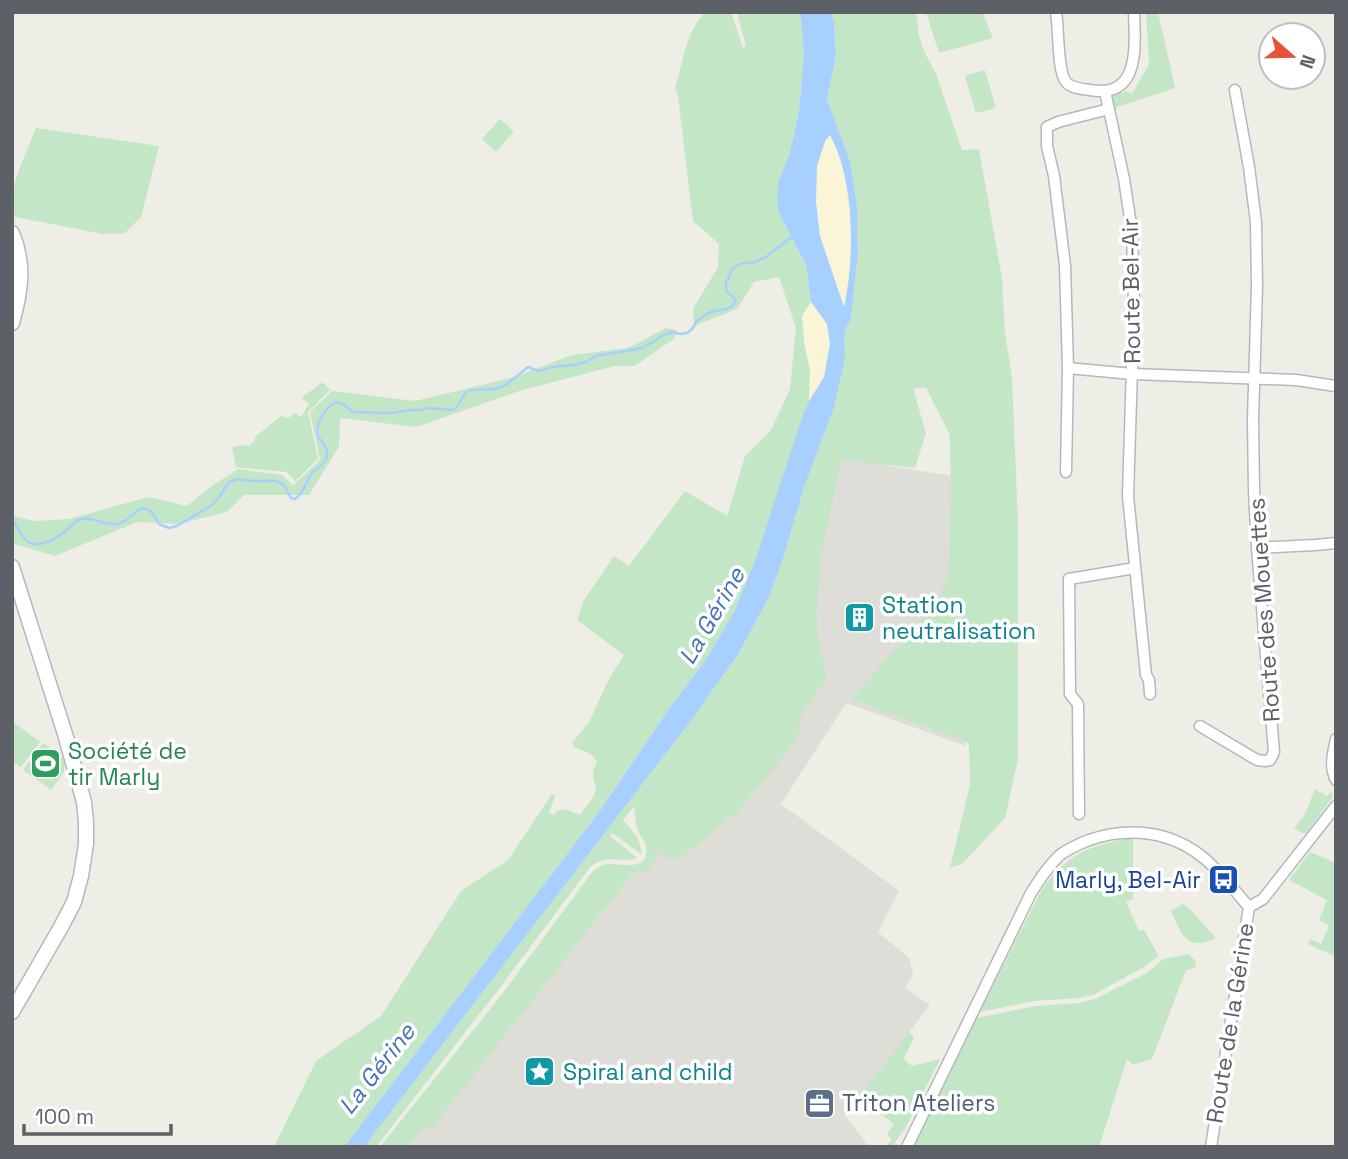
<svg xmlns="http://www.w3.org/2000/svg" width="1348" height="1159" font-family="'Space Grotesk',sans-serif">
  <style>
    .industrial { fill: #deddd8 }
    .green { fill: #c3e6c6 }
    .sand { fill: #faf5d6 }
    .water { fill: #a8d0fe; fill-rule: evenodd }
    .lines { fill: none; stroke-linecap: round; stroke-linejoin: round }
    .stream { stroke: #a8d0fe; stroke-width: 2.5 }
    .minor-casing { stroke: #b6b7bc; stroke-width: 13 }
    .tertiary-casing { stroke: #b6b7bc; stroke-width: 17 }
    .minor { stroke: #fff; stroke-width: 10 }
    .tertiary { stroke: #fff; stroke-width: 14 }
    .labels { text-anchor: middle; stroke-width: 7; stroke-linejoin: round; paint-order: stroke }
    .street-label { font-size: 23px; fill: #5d6066; stroke: #fff }
    .culture-label { font-size: 23px; fill: #0d838f; stroke: #fff; text-anchor: start }
    .leisure-label { font-size: 23px; fill: #27864d; stroke: #fff; text-anchor: start }
    .transit-label { font-size: 23px; fill: #164399; stroke: #fff; text-anchor: end }
    .service-label { font-size: 23px; fill: #4e5e75; stroke: #fff; text-anchor: start }
    .water-label { font-size: 24px; font-style: italic; fill: #4673b9; stroke: #fff }
  </style>
  <rect width="100%" height="100%" fill="#efeee6"/>
  <!-- industrial -->
  <path class="industrial" d="M840 458 953 476 963 641 966 746 846 703 781 804 899 891 878 932 909 958 913 975 905 988 930 1005 845 1115 869 1147H408L425 1125 430 1129 634 872 645 874 658 856 654 849 740 734Z"/>
  <!-- green -->
  <g class="green">
    <path d="M705 12H731L743 48 746 46 737 12H798L801 20 804 55 799 111 790 152 779 180V213L806 265 811 302 802 316 805 347 810 369 809 401 755 561 734 612 705 661 669 709 599 812 344 1147H274L316 1061 381 1016 461 891 508 860 552 794 554 795 555 797 549 813 554 815C561 805 570 811 580 815L594 796 596 786 593 778V771L597 762 591 754 574 747 572 743 589 722 609 679 624 655 577 620 584 600 614 556 629 566 685 491 727 516 745 456 771 430 790 389 796 328 779 277 754 282 737 309 694 326 693 309 718 267 719 244 693 221 678 96 675 88C684 60 684 36 705 12Z"/>
    <path d="M831 12H916L919 36 925 53 936 74 962 150 979 149 1002 278 1005 333 1012 377 1018 522V760L1005 818 962 864 950 868 970 785 969 743 851 699 935 605 949 575 951 492 950 435 926 388H913L926 433 915 468 841 460 820 562 816 627 827 679 802 711 798 739 737 812 680 858H667L655 847 654 849 659 856 645 874 634 872 431 1129 425 1126 408 1147H380L503 993 592 872C597 868 600 865 607 864 619 863 649 873 646 848 646 842 642 839 639 833 635 825 635 814 634 806L623 820C631 830 643 840 641 854L612 833 610 836 637 858C619 864 609 853 591 866L498 990 376 1147H364L693 718 739 653 769 597 784 556 804 487 845 358 844 337 845 330 851 319 858 253 857 206 850 161 827 99 836 55 834 23Z"/>
    <path d="M926 12H982L993 38 939 53Z"/>
    <path d="M1146 12H1158L1175 88 1114 108 1112 96 1115 93H1124L1125 91 1132 94 1149 64Z"/>
    <path d="M985 70 996 108 976 113 965 76Z"/>
    <path d="M500 119 514 131 496 152 482 139Z"/>
    <path d="M36 128 159 146 141 217 125 233 103 234 15 217C3 196 28 150 36 128Z"/>
    <path d="M666 328 676 330 675 338 635 366H615L522 390 416 427 340 418 339 447 309 495H244L227 512 178 524 137 522 55 556 15 544 12 539V516L35 521 69 519 148 497 187 506 213 485 238 469 282 475 293 485 320 460 310 412 332 391 415 401 511 378 572 355 628 348Z"/>
    <path d="M323 382 330 390 308 412 318 459 295 481 287 472 236 467 232 447 244 445 249 446 255 440V437L281 416 288 418 295 413 301 417 309 404 301 398Z"/>
    <path d="M12 721 40 742 21 767 12 761Z"/>
    <path d="M43 743 65 760 64 772 51 790 23 770Z"/>
    <path d="M1315 789 1327 796 1332 791V798L1306 833H1302L1294 828 1304 816Z"/>
    <path d="M1133 838V899L1126 902 1139 931 1144 930 1159 956 1142 968 1093 995 1079 998 1035 1001 980 1012 1041 891C1067 854 1089 845 1133 838Z"/>
    <path d="M1310 852 1336 863V957L1308 944 1310 939 1321 944 1329 926 1319 920 1327 900 1289 880Z"/>
    <path d="M1182 904 1187 906 1215 937V939C1185 951 1182 934 1171 911Z"/>
    <path d="M1189 954 1196 962 1195 968 1186 970 1152 1059 1133 1065 1127 1059 1099 1147H913L977 1018 1035 1006 1080 1003 1095 999 1147 973 1163 959Z"/>
    <path d="M909 1032 914 1037 904 1059 912 1066 940 1059 906 1127 892 1147H886L892 1139 887 1134 894 1124 859 1097Z"/>
  </g>
  <!-- sand -->
  <g class="sand">
    <path d="M830 134 842 163 849 208 852 254 845 309C837 286 825 259 819 236 813 206 811 159 830 134Z"/>
    <path d="M811 302 827 324 830 343 824 377 809 401 810 369 805 347 802 316Z"/>
  </g>
  <!-- water -->
  <path class="water" d="M798 12H831L834 23 836 55 827 99 850 161 857 206 858 253 851 319 845 330 844 337 845 358 834 407 804 487 784 556 769 597 739 653 693 718 364 1147H344L599 812 669 709 705 661 734 612 755 561 802 418 809 401 824 377 830 343 827 324 811 302 806 265 779 213 777 197 779 180 790 152 799 111 804 55 801 20ZM830 135C855 181 855 256 844 307L820 236 816 202 817 166 825 141Z"/>
  <g class="lines">
    <!-- stream -->
    <path class="stream" d="M12 521C20 528 22 541 33 544 43 546 56 538 63 533 68 530 71 525 75 522 90 513 102 526 117 524 136 521 141 490 159 524L169 528 177 526 212 505 220 496 228 483 237 479 255 481H276L284 485 291 498 295 499C304 493 305 484 310 476 315 467 326 466 327 455 328 446 320 442 318 435 315 422 326 408 336 402L343 404 353 412 392 413 410 410H420L428 408 452 410 457 407 465 393 470 390 495 389 506 385 528 367 539 371 552 367 574 365 586 362 596 356 643 348 665 334 672 332 680 334 687 333 692 329 697 321 710 312 727 309 733 305 736 300 726 291V283L733 268 740 264 755 262 766 257 790 238H793"/>
    <defs>
      <g id="minor">
        <path d="M1056 12C1059 28 1057 71 1066 82 1071 88 1082 89 1090 90 1141 99 1135 45 1134 12"/>
        <path d="M1105 91 1124 179 1132 231 1134 304 1128 496 1146 675 1149 680 1150 694"/>
        <path d="M1068 368 1132 374 1296 380 1336 386"/>
        <path d="M1066 472 1068 368 1065 265 1054 176 1047 146V127L1058 122 1109 109"/>
        <path d="M1257 548 1315 545 1336 543"/>
        <path d="M1200 726 1257 760 1266 761 1270 760 1274 752 1257 548 1254 491 1253 420 1257 286 1256 222 1249 167 1235 90"/>
        <path d="M1336 739C1333 753 1329 767 1336 780"/>
        <path d="M1079 814 1078 704 1070 694 1069 579 1135 568"/>
        <path d="M1249 907 1263 899 1336 806"/>
        <path d="M907 1147 1031 893C1040 879 1048 866 1060 855 1068 849 1079 844 1089 840 1129 826 1172 831 1205 859 1221 873 1235 891 1249 907"/>
        <path d="M1211 1147 1249 907"/>
      </g>
      <g id="tertiary">
        <path d="M12 233C25 264 21 291 12 323"/>
        <path d="M12 567 65 734 84 802 86 822V844L81 876 74 902 61 927 12 1012"/>
      </g>
    </defs>
    <!-- minor casing -->
    <use href="#minor" class="minor-casing"/>
    <!-- tertiary casing -->
    <use href="#tertiary" class="tertiary-casing"/>
    <!-- minor -->
    <use href="#minor" class="minor"/>
    <!-- tertiary -->
    <use href="#tertiary" class="tertiary"/>
  </g>
  <!-- icons -->
  <defs>
    <symbol id="building-square" viewBox="-11 -11 22 22"><rect x="-9" y="-9" width="18" height="18" rx="4" fill="#0f9aa8" stroke="#fff"/><path d="M-4-6H4V6H1V3H-1V6H-4ZM-2.5-4.3h1.7v1.8h-1.7ZM.8-4.3h1.7v1.8H.8ZM-2.5-1h1.7V.8h-1.7ZM.8-1h1.7V.8H.8Z" fill="#fff"/></symbol>
    <symbol id="stadium-square" viewBox="-11 -11 22 22"><rect x="-9" y="-9" width="18" height="18" rx="4" fill="#2e9e5b" stroke="#fff"/><path d="M0-5a6.5 5 0 1 0 0 10a6.5 5 0 1 0 0-10ZM-3.5-1.8h7v3.6h-7Z" fill="#fff"/></symbol>
    <symbol id="bus-square" viewBox="-11 -11 22 22"><rect x="-9" y="-9" width="18" height="18" rx="4" fill="#1a4fb4" stroke="#fff"/><path d="M-5-6H5V4H4V6H2V4H-2V6H-4V4H-5ZM-3.5-4V0h7V-4ZM-3.5 1.2v1.5H-2V1.2ZM2 1.2v1.5H3.5V1.2Z" fill="#fff"/></symbol>
    <symbol id="sight-square" viewBox="-11 -11 22 22"><rect x="-9" y="-9" width="18" height="18" rx="4" fill="#0f9aa8" stroke="#fff"/><path d="M0-6L1.8-2.2L6-1.7L2.9 1.2L3.7 5.4L0 3.3L-3.7 5.4L-2.9 1.2L-6-1.7L-1.8-2.2Z" fill="#fff"/></symbol>
    <symbol id="office-square" viewBox="-11 -11 22 22"><rect x="-9" y="-9" width="18" height="18" rx="4" fill="#5c6f8a" stroke="#fff"/><path d="M-6-3h4V-5.5h4V-3h4V5H-6ZM-1-4.5V-3h2v-1.5ZM-6 0V1H6V0Z" fill="#fff"/></symbol>
  </defs>
  <g fill-rule="evenodd">
    <use href="#building-square" x="842" y="600" width="35" height="35"/>
    <use href="#stadium-square" x="28" y="746" width="35" height="35"/>
    <use href="#bus-square" x="1206" y="862" width="35" height="35"/>
    <use href="#sight-square" x="522" y="1054" width="35" height="35"/>
    <use href="#office-square" x="802" y="1086" width="35" height="35"/>
  </g>
  <g class="labels">
    <!-- street labels -->
    <g class="street-label">
      <text transform="translate(1131 291) rotate(-91)" y="8">Route Bel-Air</text>
      <text transform="translate(1264 610) rotate(-94)" y="8">Route des Mouettes</text>
      <text transform="translate(1230 1023) rotate(-81)" y="8">Route de la Gérine</text>
    </g>
    <!-- culture labels -->
    <g class="culture-label">
      <text x="882" y="613">Station<tspan x="882" dy="26">neutralisation</tspan></text>
      <text x="563" y="1080">Spiral and child</text>
    </g>
    <!-- leisure labels -->
    <g class="leisure-label">
      <text x="68" y="759">Société de<tspan x="68" dy="26">tir Marly</tspan></text>
    </g>
    <!-- transit labels -->
    <g class="transit-label">
      <text x="1201" y="888">Marly, Bel-Air</text>
    </g>
    <!-- service labels -->
    <g class="service-label">
      <text x="842" y="1111">Triton Ateliers</text>
    </g>
    <!-- water labels -->
    <g class="water-label">
      <text transform="translate(712 616) rotate(-60)" y="8">La Gérine</text>
      <text transform="translate(377 1069) rotate(-52)" y="8">La Gérine</text>
    </g>
  </g>
  <!-- border -->
  <rect width="1348" height="1159" fill="none" stroke="#5d6066" stroke-width="28"/>
  <!-- north arrow -->
  <g transform="translate(1292 56) rotate(110)"><circle r="33" fill="#ffffff" stroke="#bebfc2" stroke-width="2"/>
  <path d="M0-5L12 26L0 18L-12 26Z" fill="#e75334"/>
  <text y="-10" font-size="19" font-weight="bold" text-anchor="middle" fill="#5d6066">N</text>
  </g>
  <!-- scale -->
  <path d="M24 1124v10h147v-10" fill="none" stroke="#5d6066" stroke-width="3.5"/>
  <text x="35" y="1124" font-size="21" fill="#5d6066" stroke="#ffffff" stroke-width="5" paint-order="stroke">100 m</text>
</svg>
